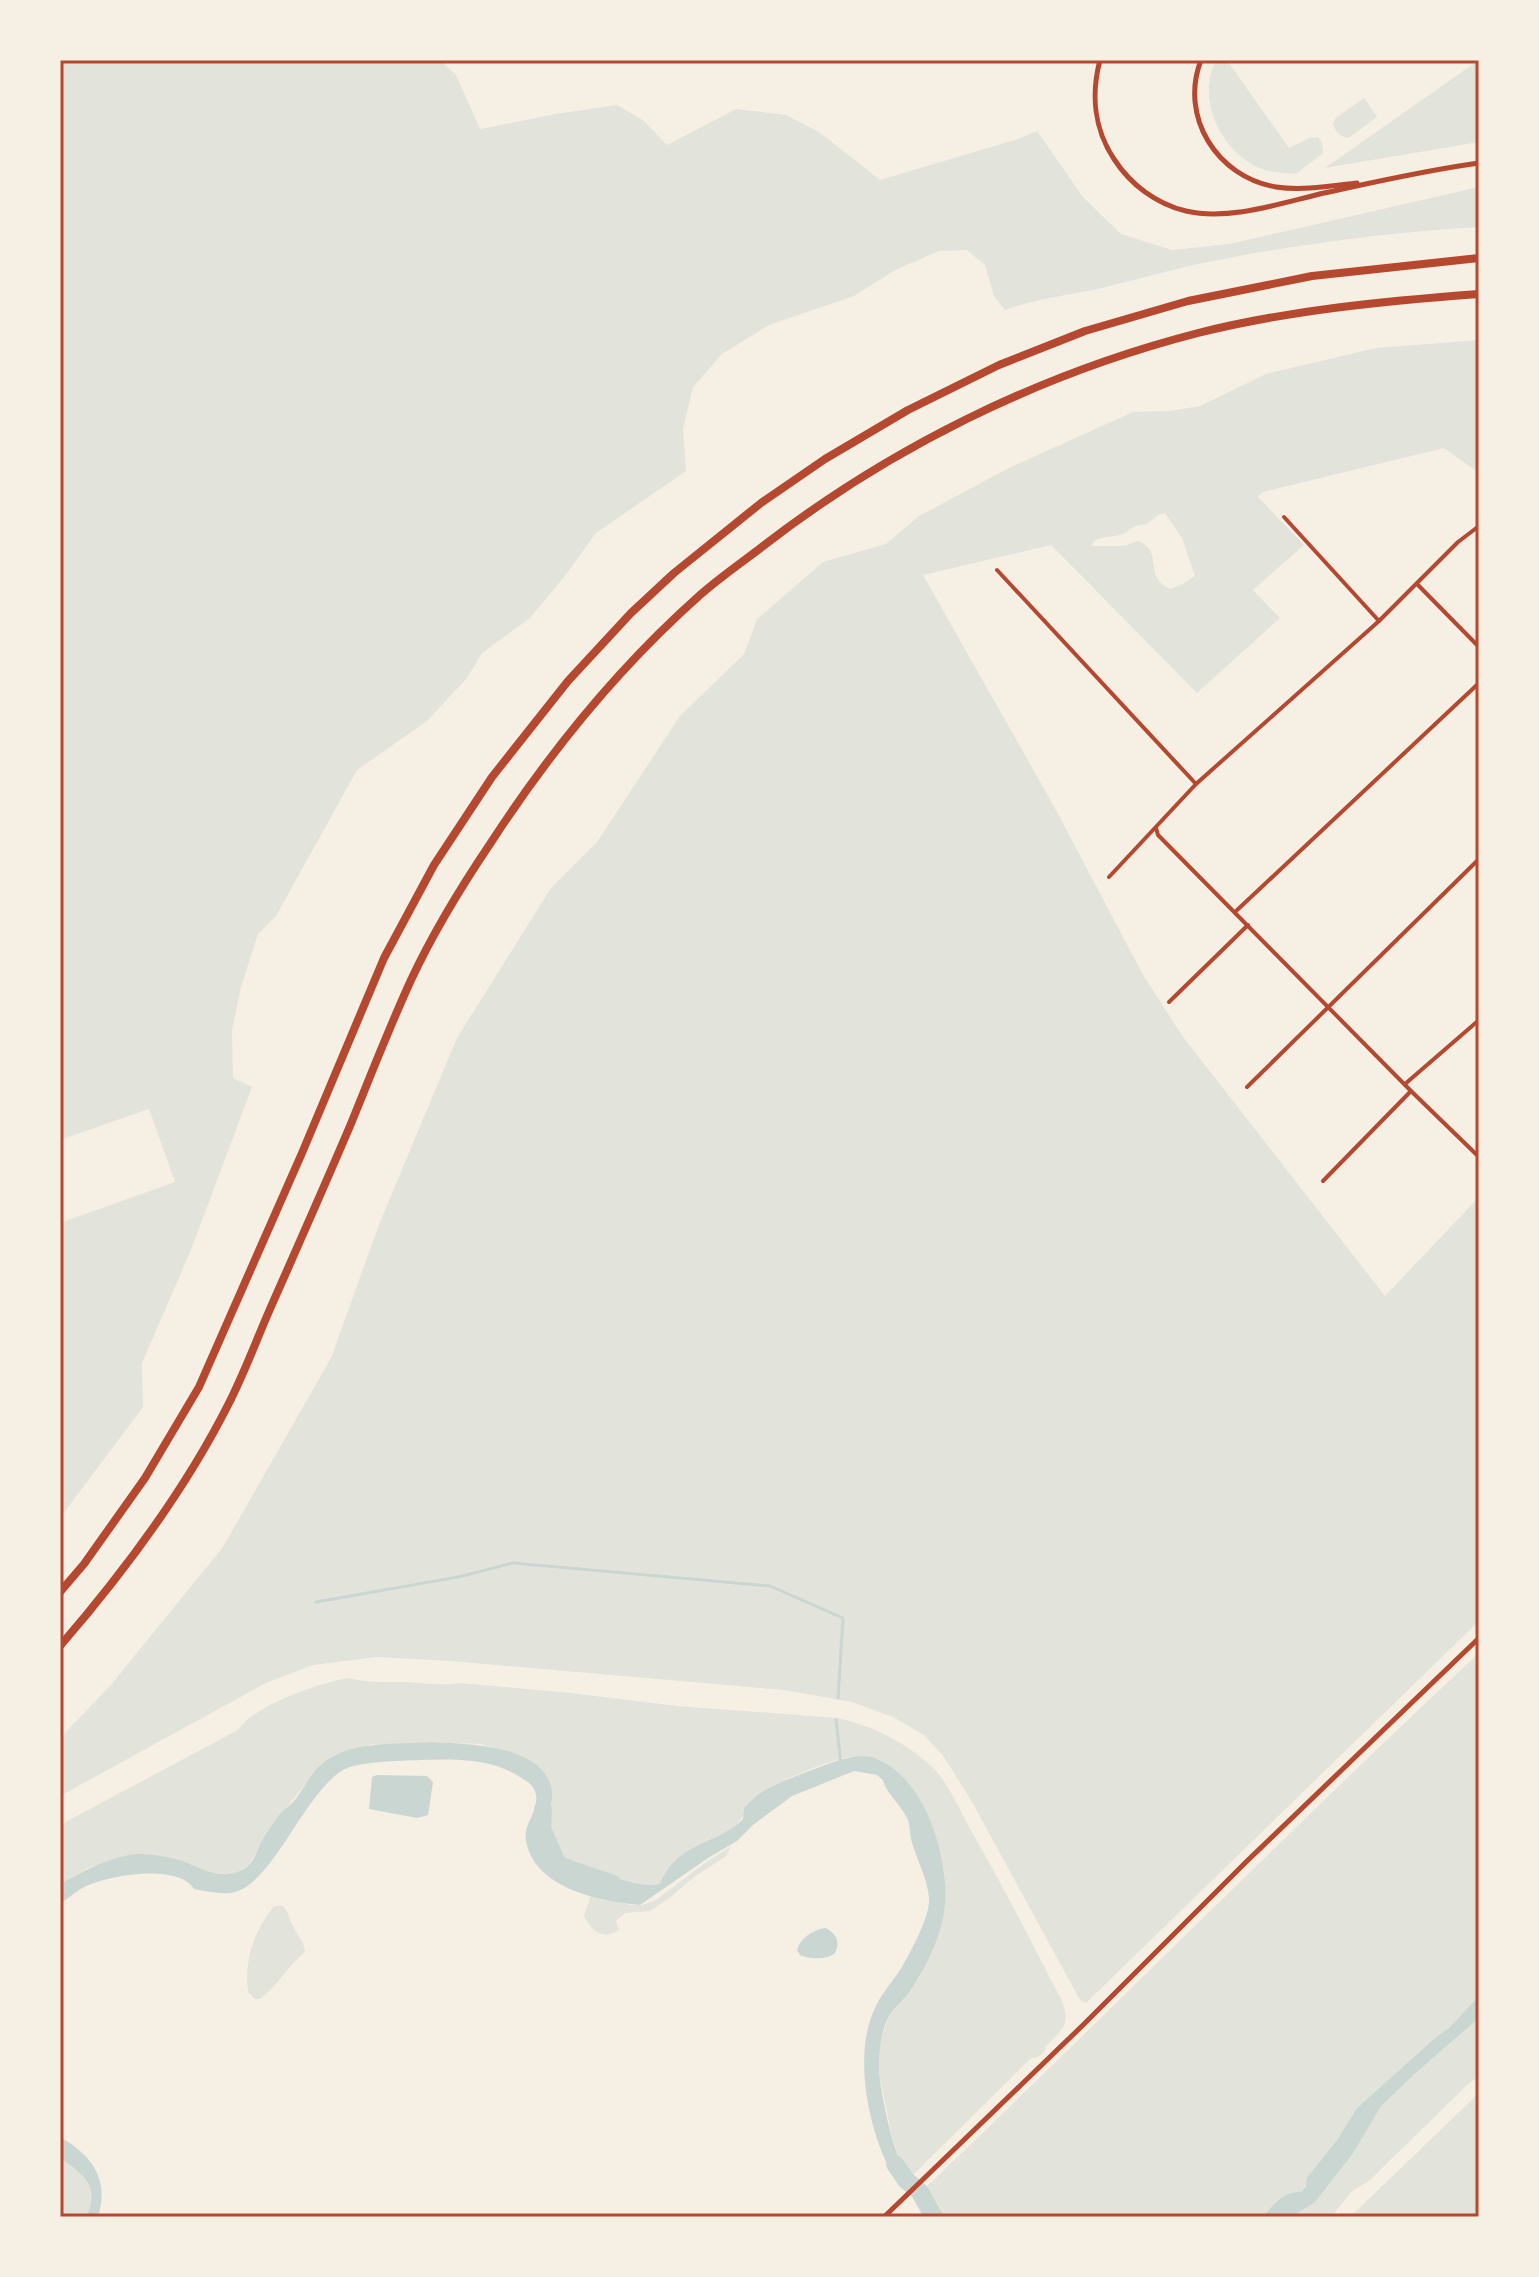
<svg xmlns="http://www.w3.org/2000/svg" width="1539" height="2277" font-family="'Roboto Condensed',sans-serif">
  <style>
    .green { fill: #e2e4dc; fill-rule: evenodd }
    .water { fill: #c9d6d2 }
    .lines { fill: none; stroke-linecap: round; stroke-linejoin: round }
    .stream { stroke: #c9d6d2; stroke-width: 3 }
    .river { stroke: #c9d6d2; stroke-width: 18 }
    .minor { stroke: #b5482f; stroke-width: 4 }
    .tertiary { stroke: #b5482f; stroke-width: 5 }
    .motorway { stroke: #b5482f; stroke-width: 8 }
    .neatline { fill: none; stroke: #b5482f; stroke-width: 3 }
  </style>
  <rect width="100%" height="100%" fill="#f6efe4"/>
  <!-- green -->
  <g class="green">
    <path d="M60 60H440L456 75 480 129 555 114 617 105 644 121 667 145 736 109 786 115 819 132 880 180 1018 139 1037 131 1083 197 1121 234 1172 250 1229 244 1479 187V227C1390 232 1300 244 1213 261 1177 268 1142 278 1106 287 1072 295 1038 298 1005 310L994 296 985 265 967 250 939 251 895 270 854 296 769 325 722 354 693 387 683 429 686 471 596 533 564 577 530 618 482 653 467 678 427 721 357 770 276 916 258 934 241 987 232 1030 233 1078 252 1087 191 1250 142 1363 143 1407 60 1518V1223L175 1182 149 1109 60 1140Z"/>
    <path d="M1216 60H1232L1229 63 1289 148 1310 138 1318 137 1322 143 1323 153 1296 174C1281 173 1265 172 1253 165 1218 145 1197 97 1216 60Z"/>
    <path d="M1479 60V142L1325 168Z"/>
    <path d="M1364 98 1377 117 1349 138C1340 137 1335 132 1333 123L1336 118Z"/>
    <path d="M1479 340V473L1444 448 1263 492 1258 497 1304 545 1253 590 1280 618 1197 693 1051 545 923 575 1056 810 1142 973 1183 1037 1385 1296 1479 1197V1621L1086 2003 1080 2000 972 1802 944 1757 924 1735 893 1717 852 1702 783 1690 451 1661 376 1657 361 1659 313 1665 266 1683 60 1796V1738L110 1686 223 1547 331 1358 380 1222 457 1038 551 888 597 842 680 716 744 654 757 619 823 562 886 544 919 516 1009 468 1133 412 1171 411 1200 406 1266 374 1376 348ZM1165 513 1182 538 1195 576 1183 584 1170 589C1142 577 1165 551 1138 541L1123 546H1091L1095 540C1104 536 1113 538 1122 534 1132 530 1134 523 1146 525L1158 515Z"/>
    <path d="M1479 1653V1996L1449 2028 1436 2037 1357 2108 1337 2140 1301 2192 1283 2197 1263 2217H943L938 2204 925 2188C1111 2011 1291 1828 1479 1653Z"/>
    <path d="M348 1678C368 1683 387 1682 407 1682 425 1683 442 1686 460 1683L571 1693 677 1706 838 1718C874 1727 902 1740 930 1765 948 1781 958 1807 969 1827 1002 1884 1032 1943 1062 2001 1071 2026 1062 2030 1045 2047L1046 2049 1040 2056 1030 2059 913 2175 900 2161 892 2137 878 2067 881 2039 888 2018 920 1976 933 1950 938 1843 926 1813 914 1791 857 1758 852 1757C829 1760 784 1779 764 1791 752 1798 744 1819 732 1829 702 1851 676 1844 660 1884 643 1889 627 1879 610 1876 602 1875 594 1878 585 1876 570 1874 548 1856 543 1841 540 1830 545 1820 550 1811L521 1756 481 1744 431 1742 385 1746 372 1744 323 1762 271 1827 249 1865 241 1871 231 1874 210 1873 179 1860 141 1854 90 1867 60 1884V1825L238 1730C254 1705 320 1683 348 1678Z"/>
    <path d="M731 1846 726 1856 694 1877 672 1896 650 1911 625 1913 616 1921 619 1930C603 1940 591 1932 584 1915L591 1896 595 1894 630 1905H642L656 1900 705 1863Z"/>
    <path d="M274 1906H283C289 1913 289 1918 293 1926 298 1938 303 1937 305 1952 288 1966 278 1985 260 1999H255L248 1992C244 1960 254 1931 274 1906Z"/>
    <path d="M1479 2018V2076L1467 2085 1370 2180 1351 2192 1331 2217H1291L1354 2152 1381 2106 1419 2070Z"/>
    <path d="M1479 2093V2217H1350Z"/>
    <path d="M60 2158C84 2175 101 2186 86 2217H60Z"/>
  </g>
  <!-- water -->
  <g class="water">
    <path d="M431 1742C466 1744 545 1744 552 1791 554 1808 539 1822 542 1839 546 1856 571 1875 587 1877 596 1878 604 1875 612 1877 627 1880 644 1888 660 1884 675 1846 704 1847 734 1827L743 1819 744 1808C750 1803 755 1796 762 1792 775 1784 798 1775 812 1770 832 1763 857 1751 877 1759 922 1779 941 1838 945 1883 949 1920 931 1961 910 1991 903 2001 892 2009 887 2020 881 2033 880 2047 879 2061 877 2079 892 2148 901 2162 904 2167 909 2171 913 2175L903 2185C898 2179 891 2173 888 2166 867 2122 853 2051 876 2006 883 1991 895 1979 903 1965 912 1949 931 1915 929 1897 927 1877 916 1858 911 1839 910 1833 910 1826 908 1820 902 1805 886 1794 883 1780L877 1775 854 1771 792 1796 753 1825 737 1841 708 1858 640 1905C600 1901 535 1889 526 1841 523 1823 539 1812 536 1795 534 1785 528 1782 520 1777 491 1758 455 1759 420 1760 400 1761 360 1761 343 1770 303 1794 270 1890 230 1893 218 1894 205 1891 194 1889 178 1863 110 1875 86 1886 77 1891 68 1898 60 1904V1884C84 1871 112 1855 140 1854 152 1854 170 1857 182 1861 201 1868 220 1880 240 1871 254 1866 257 1849 264 1837 269 1830 275 1819 281 1813 285 1808 291 1805 295 1800 304 1788 312 1771 324 1762 354 1740 396 1745 431 1742Z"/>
    <path d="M377 1775 427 1776 433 1782 428 1815 417 1818 369 1809 372 1777Z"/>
    <path d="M826 1928C837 1934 841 1944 834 1954 825 1960 809 1959 800 1955L797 1950C800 1938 814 1929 826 1928Z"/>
    <path d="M1479 1996V2018L1419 2070 1381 2106 1354 2152 1315 2202 1291 2217H1263C1273 2205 1284 2191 1301 2192L1306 2186 1307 2178 1337 2140 1357 2108 1436 2037 1449 2028Z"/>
    <path d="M60 2137C92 2155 110 2180 98 2217H86C101 2186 84 2175 60 2158Z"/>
  </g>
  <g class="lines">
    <!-- stream -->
    <g class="stream">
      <path d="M316 1602 458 1577 513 1563 770 1586 843 1618 838 1698"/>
      <path d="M836 1720 841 1764"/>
    </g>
    <!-- river -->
    <g class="river">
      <path d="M543 1809 542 1829 558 1865 613 1884"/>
      <path d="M895 2164 906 2180 920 2192 934 2217"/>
    </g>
    <!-- minor -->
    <g class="minor">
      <path d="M1284 517 1379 621"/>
      <path d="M997 570 1196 784"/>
      <path d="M1417 584 1479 647"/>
      <path d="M1156 828 1158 835 1411 1091 1479 1157"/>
      <path d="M1109 877 1196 784 1379 621 1458 542 1479 526"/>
      <path d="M1235 912 1479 683"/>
      <path d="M1169 1002 1248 925"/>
      <path d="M1405 1084 1479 1020"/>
      <path d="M1247 1087 1479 859"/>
      <path d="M1323 1181 1411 1091"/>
    </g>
    <!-- tertiary -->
    <g class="tertiary">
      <path d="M1100 60C1091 94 1094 129 1114 159 1130 184 1156 204 1186 211 1230 221 1281 203 1324 193 1375 182 1427 170 1479 163"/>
      <path d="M1201 60C1179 117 1217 177 1276 187 1303 191 1331 186 1357 183"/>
      <path d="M884 2217 1082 2026 1246 1862 1479 1638"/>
    </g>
    <!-- motorway -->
    <g class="motorway">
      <path d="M60 1592 84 1564 145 1478 199 1387 302 1153 384 958 434 865 492 777 568 681 631 613 674 573 761 503 825 459 908 410 999 365 1085 331 1188 301 1312 276 1479 258"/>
      <path d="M60 1646C124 1572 184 1492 228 1405 244 1374 256 1341 270 1309 297 1248 324 1187 350 1126 370 1077 389 1028 411 980 433 933 461 887 490 844 549 753 619 667 700 595 718 579 738 565 758 550 887 449 1039 374 1198 333 1290 310 1385 301 1479 294"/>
    </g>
  </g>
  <!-- border -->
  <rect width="1539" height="2277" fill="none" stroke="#f6efe4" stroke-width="124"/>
  <rect x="62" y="62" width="1415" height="2153" class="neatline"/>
</svg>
